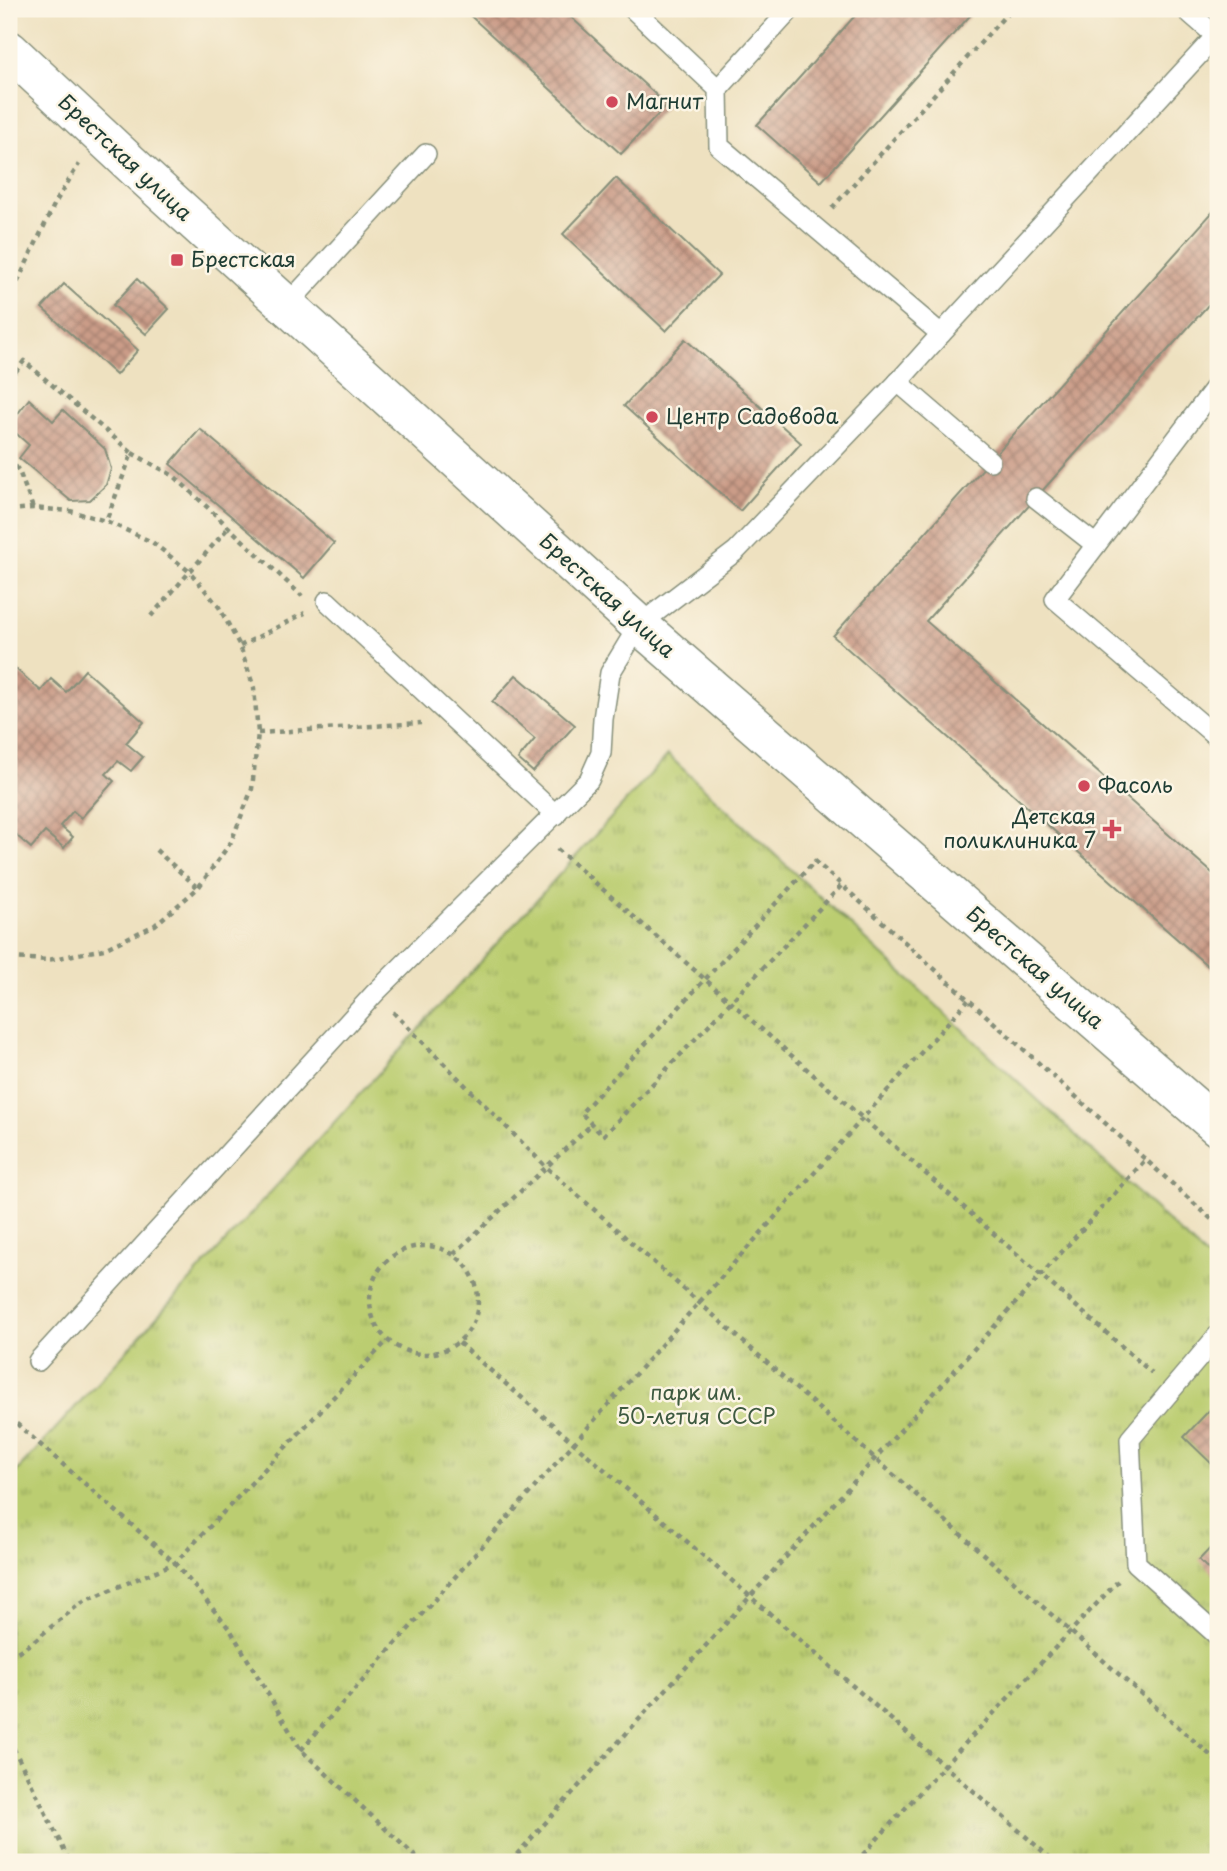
<svg xmlns="http://www.w3.org/2000/svg" width="1227" height="1871" font-family="'Playpen Sans',sans-serif">
  <style>
    .park { fill: url(#park-tufts); stroke: #6d8552; stroke-width: 2 }
    .building { fill: url(#building-cross-hatch) }
    .lines { fill: none; stroke-linecap: round; stroke-linejoin: round }
    .lane-casing { stroke: #868f7a; stroke-width: 22 }
    .secondary-casing { stroke: #868f7a; stroke-width: 41 }
    .path { stroke: #868f7a; stroke-width: 4.5; stroke-dasharray: 5 5; stroke-linecap: butt }
    .lane { stroke: #fff; stroke-width: 19 }
    .secondary { stroke: #fff; stroke-width: 38 }
    .poi-dot { fill: #d1495b; stroke: #fcf5e5; stroke-width: 2.5 }
    .labels { text-anchor: middle; stroke-width: 5; stroke-linejoin: round; paint-order: stroke }
    .poi-label { font-size: 21px; fill: #1f3d34; stroke: #fcf5e5; text-anchor: start }
    .street-label { font-size: 21px; fill: #1f3d34; stroke: #fcf5e5 }
    .park-label { font-size: 21px; fill: #3e5a40; stroke: #fcf5e5 }
  </style>
  <defs>
    <pattern id="park-tufts" width="24" height="20" patternUnits="userSpaceOnUse" patternTransform="scale(1.75)"><rect width="24" height="20" fill="#bbcd71"/><path d="M3 7l-1-3M5 7V3M7 7l1-3M15 17l-1-3M17 17v-4M19 17l1-3" fill="none" stroke="#97a85e"/></pattern>
    <pattern id="building-cross-hatch" width="8" height="8" patternUnits="userSpaceOnUse" patternTransform="scale(1.75)"><rect width="8" height="8" fill="#cb9c88"/><path d="M0 0l8 8M0 8l8-8" fill="none" stroke="#a48070"/></pattern>
  </defs>
  <rect width="100%" height="100%" fill="#fcf5e5"/>
  <filter id="ink" filterUnits="userSpaceOnUse"><feTurbulence type="fractalNoise" baseFrequency=".0143" numOctaves="2"/><feDisplacementMap in="SourceGraphic" scale="14" xChannelSelector="R" yChannelSelector="G"/><feConvolveMatrix kernelMatrix="1 2 1 2 8 2 1 2 1" color-interpolation-filters="sRGB"/></filter>
  <filter id="wash" filterUnits="userSpaceOnUse"><feTurbulence type="fractalNoise" baseFrequency=".00686" numOctaves="4" result="noise"/><feDisplacementMap in="SourceGraphic" scale="28" xChannelSelector="R" yChannelSelector="G"/><feGaussianBlur stdDeviation="1.57" result="paint"/><feColorMatrix in="noise" values="0 0 0 0 0 0 0 0 0 0 0 0 0 0 0 0 0 1.4 0 .05"/><feComposite in="paint" operator="in"/></filter>
  <g filter="url(#wash)">
    <rect width="100%" height="100%" fill="#eee1c0"/>
    <!-- park -->
    <path class="park" d="M668 755 1218 1268V1862H9V1480Z"/>
    <g id="blocks">
      <!-- building -->
      <g class="building">
        <path d="M463 9H562L667 105 621 154Z"/>
        <path d="M861 9H976L821 182 757 125Z"/>
        <path d="M616 178 719 275 666 331 563 234Z"/>
        <path d="M1218 206V294L926 621 1218 878V975L833 636Z"/>
        <path d="M137 279 169 309 146 334 113 305Z"/>
        <path d="M64 284 138 350 116 375 42 308Z"/>
        <path d="M685 339 801 443 740 511 624 406Z"/>
        <path d="M29 399 53 421 63 410 105 449 111 469 106 485 90 500 71 501 19 458 29 445 9 427V425Z"/>
        <path d="M200 429 334 543 304 578 170 464Z"/>
        <path d="M9 663 41 691 51 679 66 692 85 670 144 722 126 743 143 757 131 771 118 761 106 774 114 781 81 818 73 811 60 826 73 837 64 848 45 832 31 848 9 829Z"/>
        <path d="M516 675 575 725 533 772 518 759 535 739 492 702Z"/>
        <path d="M1218 1401V1470L1184 1437Z"/>
        <path d="M1218 1540V1579L1199 1560Z"/>
      </g>
    </g>
  </g>
  <g filter="url(#ink)">
    <use href="#blocks" fill-opacity="0" stroke="#868f7a" stroke-width="2"/>
    <g class="lines">
      <defs>
        <g id="lane">
          <path d="M1185 9 1216 36"/>
          <path d="M718 89 791 9"/>
          <path d="M286 306 426 154"/>
          <path d="M941 334 1216 36 1218 38"/>
          <path d="M898 382 990 461"/>
          <path d="M1036 498 1096 545 1055 599 1218 738"/>
          <path d="M1096 545 1218 384"/>
          <path d="M327 601 556 815"/>
          <path d="M1218 1335 1130 1439 1136 1563 1218 1636"/>
          <path d="M38 1361 375 993 589 780 601 753 603 719 610 673 639 625 736 551 898 382 941 334 719 146 718 89 633 9"/>
        </g>
        <path id="secondary" d="M9 50 145 177 639 625 1218 1127"/>
      </defs>
      <!-- lane casing -->
      <use href="#lane" class="lane-casing"/>
      <!-- secondary casing -->
      <use href="#secondary" class="secondary-casing"/>
      <!-- path -->
      <g class="path">
        <path d="M832 208 1011 9"/>
        <path d="M9 300 55 203 79 164"/>
        <path d="M9 380 24 361 132 453 106 521"/>
        <path d="M132 453 174 476 302 596"/>
        <path d="M9 458 19 471 33 508"/>
        <path d="M9 510 33 508 70 511 106 521 152 542 190 572 219 607 240 646 254 688 258 733 252 789 231 842 198 888 155 925 104 949 48 960 9 958"/>
        <path d="M151 616 228 528"/>
        <path d="M240 646 305 613"/>
        <path d="M258 733 421 723"/>
        <path d="M557 849 1152 1373"/>
        <path d="M156 850 198 888"/>
        <path d="M841 886 603 1136 581 1113 815 861 1218 1225"/>
        <path d="M393 1012 546 1167 1218 1762"/>
        <circle cx="424" cy="1300" r="54"/>
        <path d="M454 1254 592 1124"/>
        <path d="M459 1343 1055 1862"/>
        <path d="M9 1417 175 1563 231 1631 301 1750 421 1862"/>
        <path d="M9 1657 30 1644 82 1602 175 1563 387 1341"/>
        <path d="M9 1739 70 1862"/>
        <path d="M301 1750 968 1000"/>
        <path d="M510 1862 1145 1160"/>
        <path d="M856 1862 944 1766 1118 1581"/>
      </g>
      <!-- lane -->
      <use href="#lane" class="lane"/>
      <!-- secondary -->
      <use href="#secondary" class="secondary"/>
    </g>
  </g>
  <!-- markers -->
  <g class="poi-dot">
    <circle cx="612" cy="102" r="7"/>
    <rect x="170" y="253" width="14" height="14" rx="3.5"/>
    <circle cx="652" cy="417" r="7"/>
    <circle cx="1084" cy="786" r="7"/>
    <path d="M1108.5 818.5h7v7h7v7h-7v7h-7v-7h-7v-7h7z"/>
  </g>
  <g class="labels">
    <!-- poi labels -->
    <g class="poi-label">
      <text x="626" y="109">Магнит</text>
      <text x="191" y="267">Брестская</text>
      <text x="666" y="424">Центр Садовода</text>
      <text x="1098" y="793">Фасоль</text>
      <text x="1096" y="824" text-anchor="end">Детская<tspan x="1096" dy="24">поликлиника 7</tspan></text>
    </g>
    <!-- street labels -->
    <g class="street-label">
      <text transform="translate(125 158) rotate(43)" y="7">Брестская улица</text>
      <text transform="translate(607 596) rotate(42)" y="7">Брестская улица</text>
      <text transform="translate(1035 968) rotate(41)" y="7">Брестская улица</text>
    </g>
    <!-- park labels -->
    <g class="park-label">
      <text x="696" y="1400">парк им.<tspan x="696" dy="24">50-летия СССР</tspan></text>
    </g>
  </g>
  <!-- margin -->
  <rect width="1227" height="1871" fill="none" stroke="#fcf5e5" stroke-width="35"/>
</svg>
